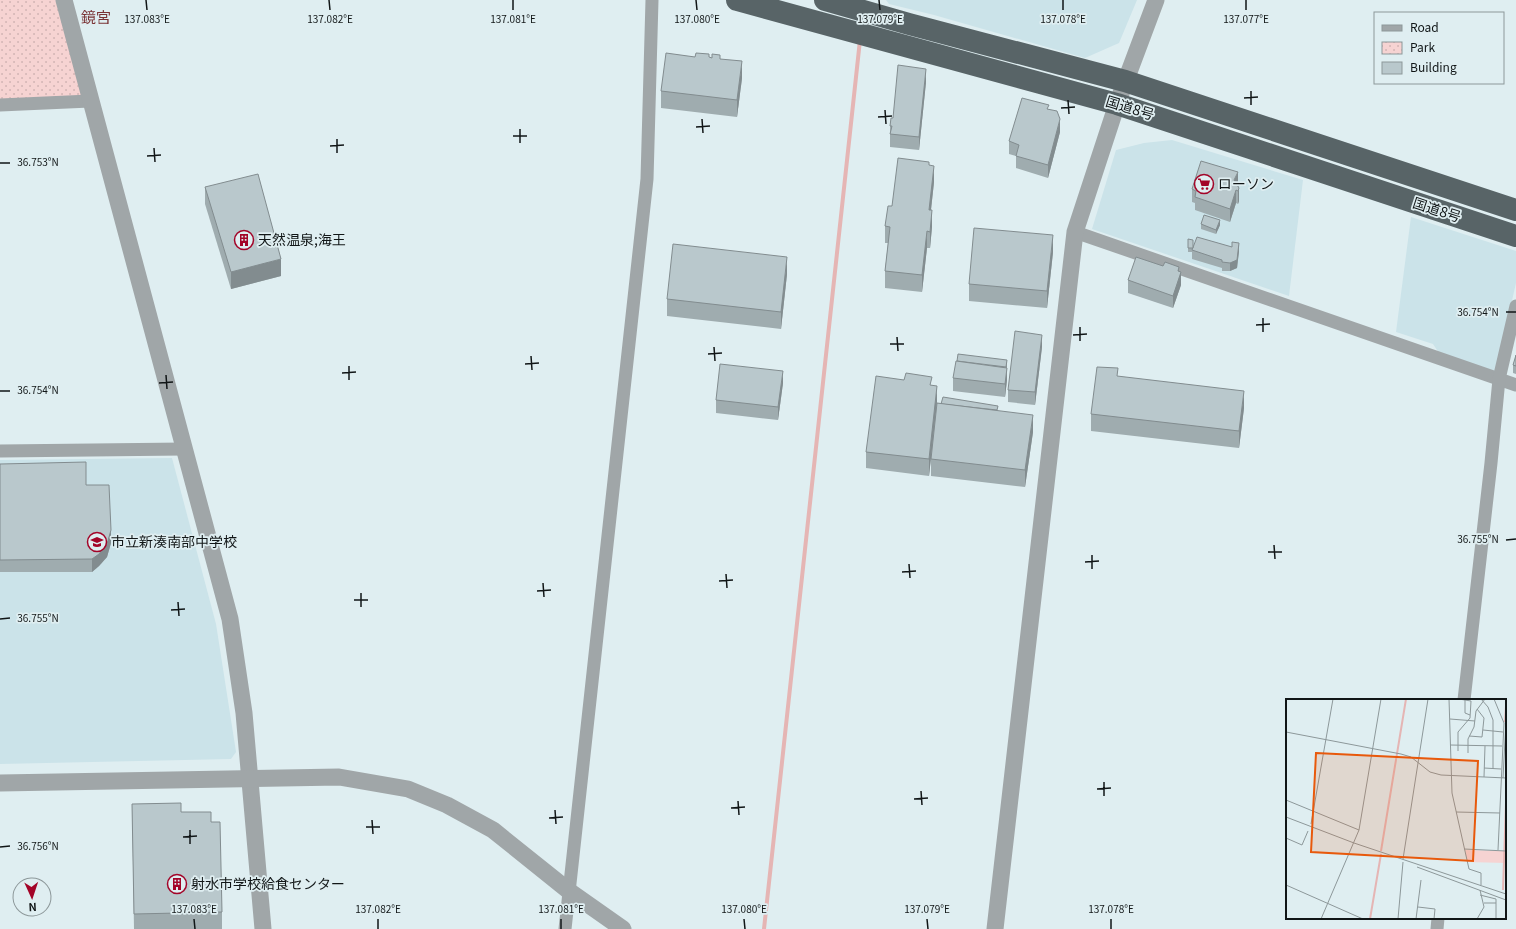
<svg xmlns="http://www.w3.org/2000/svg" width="1516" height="929" font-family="Georgia,'Noto Sans JP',serif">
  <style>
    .built { fill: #cbe3e9 }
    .park { fill: url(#park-dots) }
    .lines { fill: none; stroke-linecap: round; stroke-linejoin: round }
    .stream { stroke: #e5b5b4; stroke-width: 4 }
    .minor { stroke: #a0a6a8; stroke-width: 13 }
    .tertiary { stroke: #a0a6a8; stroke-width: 17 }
    .trunk { stroke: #586467; stroke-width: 22 }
    .wall { fill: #9facaf }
    .shaded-wall { fill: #828c8f }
    .building { fill: #b9c8cc; stroke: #828c8f }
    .ticks { fill: none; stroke: #111617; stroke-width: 1.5 }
    .labels { text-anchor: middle; stroke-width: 3.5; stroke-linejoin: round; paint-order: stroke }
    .street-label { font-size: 14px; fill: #111617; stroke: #dfeef1 }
    .poi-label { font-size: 14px; fill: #111617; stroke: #dfeef1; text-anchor: start }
    .neighbourhood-label { font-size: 15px; fill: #7a3335; stroke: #dfeef1 }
    .inset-river { fill: none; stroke: #e5b5b4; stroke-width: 2 }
    .inset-road { fill: none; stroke: #8d989a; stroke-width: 1 }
    .view { fill: #e8590c; fill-opacity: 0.15; stroke: #e8590c; stroke-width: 2 }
    .inset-edge { fill: none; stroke: #111617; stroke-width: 2 }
    .ticks-label { font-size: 10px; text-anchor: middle; fill: #111617; stroke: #dfeef1; stroke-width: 3.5; stroke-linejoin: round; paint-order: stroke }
  </style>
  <defs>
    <pattern id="park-dots" width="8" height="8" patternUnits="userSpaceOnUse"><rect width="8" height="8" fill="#f6d3d2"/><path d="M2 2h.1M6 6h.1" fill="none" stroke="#d2b4b4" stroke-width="1.8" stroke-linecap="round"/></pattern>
  </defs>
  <rect width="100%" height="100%" fill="#dfeef1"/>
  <!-- built -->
  <g class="built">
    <path d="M886 0H1137L1119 43 1085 58 934 15 889 4Z"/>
    <path d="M1172 140 1303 180 1289 296 1092 229 1116 150 1144 143Z"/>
    <path d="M1411 217 1516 251V283L1496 370 1493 373 1439 353 1433 344 1396 332Z"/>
    <path d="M172 458 216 624 236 752 231 759 0 764V460Z"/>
  </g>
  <!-- park -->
  <path class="park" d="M0 0H60L84 97 0 100Z"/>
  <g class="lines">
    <!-- stream -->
    <path class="stream" d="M764 929 860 40"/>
    <!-- minor -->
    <g class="minor">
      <path d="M0 105 90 101"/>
      <path d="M1075 232 1516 385"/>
      <path d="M0 451 184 449"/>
      <path d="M1464 700 1491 463 1499 379 1516 306"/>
      <path d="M565 929 647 179 652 0"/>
      <path d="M1437 929 1438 918"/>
    </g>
    <!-- tertiary -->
    <g class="tertiary">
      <path d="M64 0 230 619 244 713 263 929"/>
      <path d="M0 783 339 777 408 789 447 805 493 830 569 891 623 929"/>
      <path d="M995 929 1075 232 1117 104 1156 0"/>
    </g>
    <!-- trunk -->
    <g class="trunk">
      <path d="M737 0 1117 104 1516 236"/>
      <path d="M825 0 909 24 1125 81 1516 210"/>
    </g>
  </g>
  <!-- wall -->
  <g class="wall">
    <path d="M695 57 709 58 720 59 742 78 737 117 661 108V91Z"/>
    <path d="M926 82 919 150 890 147V126L893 118Z"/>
    <path d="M1049 109 1060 132 1048 178 1016 168V156L1009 154V141Z"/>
    <path d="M929 165 934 182 931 210 932 227 930 248H927L922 292 885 288V271L888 243H885V226L892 206Z"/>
    <path d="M1238 185 1239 188V201L1238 204 1236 203 1230 222 1195 210V203L1192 202V189Z"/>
    <path d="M205 187 281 276 231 289 205 204Z"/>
    <path d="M1201 224 1220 225 1216 234 1201 229Z"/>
    <path d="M1188 239 1193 248 1239 251 1237 268 1230 271H1222V268L1192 259V252H1188Z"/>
    <path d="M1053 252 1047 308 969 301V284Z"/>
    <path d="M1179 272 1181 285 1173 308 1128 293V280Z"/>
    <path d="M787 274 781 329 667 316V299Z"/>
    <path d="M1042 347 1035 405 1008 402V390Z"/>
    <path d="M1516 355V374L1513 373V365Z"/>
    <path d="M1007 360V380L1005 397 953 391V378Z"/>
    <path d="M1118 377 1244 408 1239 448 1091 431V414Z"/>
    <path d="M783 383 778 420 716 413V400Z"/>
    <path d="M932 385 937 403 998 411 1033 432 1025 487 931 476V459L935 422 929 476 866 468V452Z"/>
    <path d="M0 464 86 485 111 543 107 557 99 566 92 572H0Z"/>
    <path d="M132 804 181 812 211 822 222 912V929H134Z"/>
  </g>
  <!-- shaded-wall -->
  <g class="shaded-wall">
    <path d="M742 61V78L737 117V100Z"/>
    <path d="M926 69V82L919 150V137Z"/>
    <path d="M1060 119V132L1048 178V165Z"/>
    <path d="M934 166V182L929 227V210Z"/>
    <path d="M1238 172V185L1234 193V180Z"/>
    <path d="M1239 188V201L1238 204V191Z"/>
    <path d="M1236 190V203L1230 222V209Z"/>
    <path d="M932 210V227L930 248V232Z"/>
    <path d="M1220 220V225L1216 234V230Z"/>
    <path d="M927 231V248L922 292V275Z"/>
    <path d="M1053 235V252L1047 308V291Z"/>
    <path d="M1239 243V251L1237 268 1230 271V263Z"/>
    <path d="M787 257V274L781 329V312Z"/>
    <path d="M281 259V276L231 289V272Z"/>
    <path d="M1179 267V277L1181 272V285L1173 308V296Z"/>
    <path d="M1042 335V347L1035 405V392Z"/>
    <path d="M1007 360V380L1005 397V384Z"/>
    <path d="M783 371V383L778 420V407Z"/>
    <path d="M937 386V402L929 476V459Z"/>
    <path d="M1244 391V408L1239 448V431Z"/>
    <path d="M1033 415V432L1025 487V470Z"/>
    <path d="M111 530V543L107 557 99 566 92 572V559Z"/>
  </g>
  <!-- building -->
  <g class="building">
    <path d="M666 53 695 57 696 53 709 54V57L712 58V54L720 55V59L742 61 737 100 661 91Z"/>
    <path d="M898 65 926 69 919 137 890 134 892 126H890L891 118H893Z"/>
    <path d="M1022 98 1049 105 1047 109 1057 111 1060 119 1048 165 1016 156 1019 145 1009 141Z"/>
    <path d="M898 158 929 162V165L934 166 929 210H932L930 232 927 231 922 275 885 271 890 227 885 226 888 206H892Z"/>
    <path d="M1201 161 1238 172 1234 180 1239 188 1238 191 1236 190 1230 209 1195 197 1196 191 1192 189Z"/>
    <path d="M258 174 281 259 231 272 205 187Z"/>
    <path d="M1204 215 1220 220 1216 230 1201 224Z"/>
    <path d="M974 228 1053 235 1047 291 969 284Z"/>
    <path d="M1197 237 1232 247V242L1239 243 1237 260 1230 263 1222 262V260L1192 250Z"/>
    <path d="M1188 239 1193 240V248H1188Z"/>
    <path d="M673 244 787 257 781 312 667 299Z"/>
    <path d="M1136 257 1163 266 1165 262 1179 267 1178 271 1181 272 1173 296 1128 280Z"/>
    <path d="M1015 331 1042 335 1035 392 1008 390Z"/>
    <path d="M958 354 1007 360 1006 367 957 361Z"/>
    <path d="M1516 355V366L1513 365Z"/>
    <path d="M956 361 1007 368 1005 384 953 378Z"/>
    <path d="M720 364 783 371 778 407 716 400Z"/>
    <path d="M1097 367 1118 368 1117 376 1244 391 1239 431 1091 414Z"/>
    <path d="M906 373 932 377 930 385 937 386 929 459 866 452 876 376 904 380Z"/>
    <path d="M943 397 998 406 997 410 941 404Z"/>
    <path d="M937 403 1033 415 1025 470 931 459Z"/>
    <path d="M86 462V485H109L111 530 107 544 99 554 92 559 0 560V464Z"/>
    <path d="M181 803V812H211V822H220L222 912 134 914 132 804Z"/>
  </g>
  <!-- ticks -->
  <path class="ticks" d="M146 0 147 10M329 0 330 10M513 0V10M696 0 697 10M879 0 880 10M1063 0V10M1246 0V10M1251 91V105M1244 98 1258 97M1068 100 1069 114M1061 108 1075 107M885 110 886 124M878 117 892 116M702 119 703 133M696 127 710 126M520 129V143M513 136H527M337 139V153M330 146 344 145M154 148 155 162M147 156 161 155M0 163H10M1506 312H1516M1263 318V332M1256 325 1270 324M1080 327V341M1073 335 1087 334M897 337 898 351M890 344H904M714 347 715 361M708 354 722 353M531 356 532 370M525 364 539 363M349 366V380M342 373 356 372M166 375 167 389M159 383 173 382M0 391H10M1506 540 1516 539M1274 545 1275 559M1268 552H1282M1092 555V569M1085 562 1099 561M909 564 910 578M902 572 916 571M726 574 727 588M719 581 733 580M543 583 544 597M537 591 551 590M361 593V607M354 600H368M178 602 179 616M171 610 185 609M0 619 10 618M1104 782V796M1097 789 1111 788M921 791 922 805M914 799 928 798M738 801 739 815M731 808 745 807M555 810 556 824M549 818 563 817M372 820 373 834M366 827H380M190 830V844M183 837 197 836M0 847 10 846M194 919 195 929M378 919V929M561 919V929M744 919 745 929M927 919 928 929M1111 919V929"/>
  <!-- icons -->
  <defs>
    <symbol id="supermarket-ring" viewBox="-11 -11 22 22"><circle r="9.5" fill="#dfeef1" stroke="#a30428" stroke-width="1.5"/><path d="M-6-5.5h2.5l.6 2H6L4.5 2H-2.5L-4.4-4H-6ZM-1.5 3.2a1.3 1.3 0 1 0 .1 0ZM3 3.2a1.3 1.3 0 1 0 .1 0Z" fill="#a30428"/></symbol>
    <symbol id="building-ring" viewBox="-11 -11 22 22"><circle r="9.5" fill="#dfeef1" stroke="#a30428" stroke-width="1.5"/><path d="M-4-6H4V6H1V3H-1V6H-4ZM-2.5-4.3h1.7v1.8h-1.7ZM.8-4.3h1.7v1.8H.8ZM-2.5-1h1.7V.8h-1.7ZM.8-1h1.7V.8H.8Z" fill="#a30428"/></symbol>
    <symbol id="school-ring" viewBox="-11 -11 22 22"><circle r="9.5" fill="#dfeef1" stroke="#a30428" stroke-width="1.5"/><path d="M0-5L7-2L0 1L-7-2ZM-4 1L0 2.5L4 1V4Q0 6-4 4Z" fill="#a30428"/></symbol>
  </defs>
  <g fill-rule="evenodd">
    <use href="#supermarket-ring" x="1193" y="173" width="22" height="22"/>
    <use href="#building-ring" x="233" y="229" width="22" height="22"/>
    <use href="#school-ring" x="86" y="531" width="22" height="22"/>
    <use href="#building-ring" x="166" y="873" width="22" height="22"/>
  </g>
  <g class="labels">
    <!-- street labels -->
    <g class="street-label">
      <text transform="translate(1130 108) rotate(17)" y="5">国道8号</text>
      <text transform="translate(1437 210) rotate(18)" y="5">国道8号</text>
    </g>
    <!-- poi labels -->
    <g class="poi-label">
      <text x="1218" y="189">ローソン</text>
      <text x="258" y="245">天然温泉;海王</text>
      <text x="111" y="547">市立新湊南部中学校</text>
      <text x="191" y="889">射水市学校給食センター</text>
    </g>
    <!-- neighbourhood labels -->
    <g class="neighbourhood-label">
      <text x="96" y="23">鏡宮</text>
    </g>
  </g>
  <!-- overview -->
  <g transform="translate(1286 699)">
    <rect width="220" height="220" fill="#dfeef1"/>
    <path d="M179 151 220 152V164L181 163Z" fill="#f6d3d2"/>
    <path class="inset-river" d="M219 23 220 7M95 152 120 0M217 191 220 104M84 220 95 155"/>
    <path class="inset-road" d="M163 0 166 94 183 170 195 174V186M195 0 202 8 207 21V70M208 0 218 24 212 151M179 1V14L184 16M164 20 189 22M197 31 217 33M0 33 115 55 125 58 144 73 155 76 220 79M183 37 196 38 198 19 191 10M164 46 216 47M172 52V33L184 19 185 2 173 0M182 54V40L188 28 190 12 199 0M198 69 215 70M198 78 199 47M217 79 220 22M0 101 73 131M170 113 214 114M0 118 68 144 220 195M25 125 47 0M0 139 16 146 22 132M178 150 220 152M117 160 142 0M131 168 220 201M0 186 77 220M194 196 210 200V204M198 204H210V220M132 208 149 210 148 220M35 220 73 131 95 0M112 220 117 163M130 220 135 181M191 220 198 208 194 191"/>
    <path class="view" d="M30 54 192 62 187 162 25 153Z"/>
    <rect width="220" height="220" class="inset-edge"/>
  </g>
  <g class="ticks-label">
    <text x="147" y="23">137.083°E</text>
    <text x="330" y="23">137.082°E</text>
    <text x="513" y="23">137.081°E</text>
    <text x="697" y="23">137.080°E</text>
    <text x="880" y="23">137.079°E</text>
    <text x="1063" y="23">137.078°E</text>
    <text x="1246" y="23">137.077°E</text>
    <text x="38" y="166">36.753°N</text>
    <text x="1478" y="316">36.754°N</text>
    <text x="38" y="394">36.754°N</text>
    <text x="1478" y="543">36.755°N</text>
    <text x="38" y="622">36.755°N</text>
    <text x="38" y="850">36.756°N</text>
    <text x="194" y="913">137.083°E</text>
    <text x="378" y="913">137.082°E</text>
    <text x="561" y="913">137.081°E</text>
    <text x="744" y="913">137.080°E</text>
    <text x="927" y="913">137.079°E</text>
    <text x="1111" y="913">137.078°E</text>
  </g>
  <!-- legend -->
  <rect x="1374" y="12" width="130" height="72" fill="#dfeef1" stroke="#8d989a"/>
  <rect x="1382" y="25" width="20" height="6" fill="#a0a6a8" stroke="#8d989a"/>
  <text x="1410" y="32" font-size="12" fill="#111617">Road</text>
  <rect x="1382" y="42" width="20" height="12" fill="url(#park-dots)" stroke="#8d989a"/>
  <text x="1410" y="52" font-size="12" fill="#111617">Park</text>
  <rect x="1382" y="62" width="20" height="12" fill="#b9c8cc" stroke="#8d989a"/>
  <text x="1410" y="72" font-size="12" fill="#111617">Building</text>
  <!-- north arrow -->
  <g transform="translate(32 897) rotate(177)"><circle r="19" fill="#dfeef1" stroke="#8d989a"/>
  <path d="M0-3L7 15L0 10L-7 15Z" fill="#a30428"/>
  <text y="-6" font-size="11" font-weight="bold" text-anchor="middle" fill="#111617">N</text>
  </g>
</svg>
